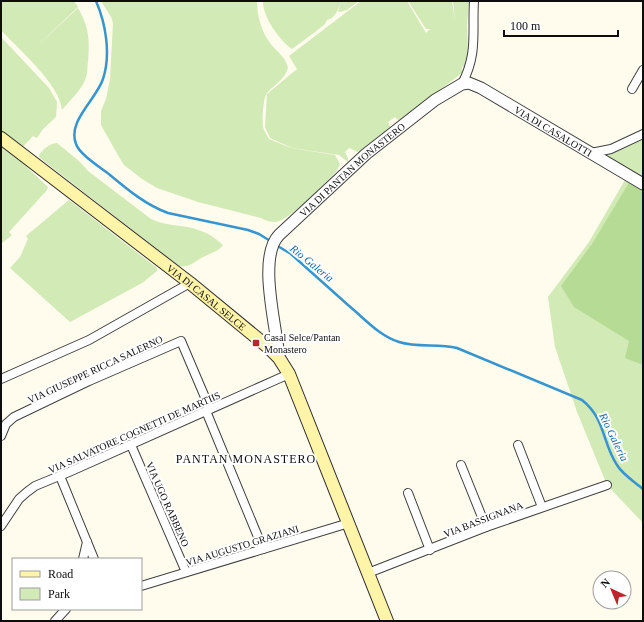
<svg xmlns="http://www.w3.org/2000/svg" width="644" height="622" font-family="Georgia,serif">
  <style>
    .green { fill: #d2eab6 }
    .forest { fill: #b6db95 }
    .lines { fill: none; stroke-linecap: round; stroke-linejoin: round }
    .stream { stroke: #3695d0; stroke-width: 2.5 }
    .minor-casing { stroke: #404040; stroke-width: 10 }
    .tertiary-casing { stroke: #404040; stroke-width: 13 }
    .secondary-casing { stroke: #2f2f2f; stroke-width: 14 }
    .minor { stroke: #fff; stroke-width: 8 }
    .tertiary { stroke: #fff; stroke-width: 11 }
    .secondary { stroke: #fff4a8; stroke-width: 12 }
    .poi-dot { fill: #c0222c; stroke: #fff; stroke-width: 1.5 }
    .labels { text-anchor: middle; stroke-width: 4; stroke-linejoin: round; paint-order: stroke }
    .street-label { font-size: 10px; fill: #0d0d0d; stroke: #fff }
    .poi-label { font-size: 10px; fill: #0d0d0d; stroke: #fff; text-anchor: start }
    .water-label { font-size: 11px; font-style: italic; fill: #1466a1; stroke: #fff }
    .quarter-label { font-size: 12px; letter-spacing: 1px; fill: #0d0d0d; stroke: #fff }
  </style>
  <rect width="100%" height="100%" fill="#fffbed"/>
  <!-- green -->
  <g class="green">
    <path d="M1 1H74L78 7 34 49 78 8C89 27 90 40 88 62 87 66 88 72 86 77 83 89 70 100 62 110 60 84 18 49 1 30Z"/>
    <path d="M101 1H257C257 15 261 31 270 43 276 51 286 57 288 68 285 79 274 85 267 93 263 98 262 120 263 127 264 131 267 135 269 139L291 148 335 155 340 164 336 172C325 183 290 220 276 222 271 222 266 221 261 218L198 202 157 188 142 179 124 165 119 157 101 125V111L106 99 110 79 113 23 111 17Z"/>
    <path d="M263 1H359L347 10 340 12 338 11 341 3 336 13 332 18 327 20 325 24 315 32 292 49C280 41 262 16 263 1Z"/>
    <path d="M361 1H407L426 33 430 29H426L408 1H452L455 21 453 1H469L467 24 468 58 464 68 462 66V73L399 121 395 117 388 122 390 127 358 152 349 148 345 152 348 158V162L339 155 292 148 270 138 265 127 267 94 297 69 289 56Z"/>
    <path d="M1 37 49 88 57 102 56 117 43 129 37 138 33 136 21 149 1 135Z"/>
    <path d="M643 138V523L607 485 577 412 555 347 548 297 589 242 629 173 606 158 608 153Z"/>
    <path d="M57 143 79 161 88 171 151 219C167 227 185 224 201 231 210 234 216 239 223 245 218 252 208 254 201 258 196 261 192 265 186 266 184 267 181 266 179 266L40 158 39 155C44 149 48 144 57 143Z"/>
    <path d="M1 146 19 160 48 187 47 190 9 232 7 230 12 235 2 243 1 242Z"/>
    <path d="M69 200 157 268V271L142 283 70 322 10 268 20 257 28 239 26 236Z"/>
  </g>
  <!-- forest -->
  <path class="forest" d="M630 181 643 188V365L625 358 629 341 574 307 561 286 592 244Z"/>
  <g class="lines">
    <!-- stream -->
    <g class="stream">
      <path d="M96 1C106 24 111 55 103 79 96 100 67 121 76 144 80 155 100 167 110 175 128 190 146 205 168 213L248 230 259 234 272 242"/>
      <path d="M276 245 291 254C310 271 329 288 348 305 364 318 379 336 399 342 418 348 438 343 457 348L582 400C606 419 602 443 617 465 623 475 635 482 643 489"/>
    </g>
    <defs>
      <g id="minor">
        <path d="M462 84C478 53 472 33 474 1"/>
        <path d="M632 89 643 70"/>
        <path d="M591 153 611 149 643 134"/>
        <path d="M1 379 89 340 190 283"/>
        <path d="M206 411 263 549"/>
        <path d="M1 436 6 424 14 417 89 381 181 341 210 409"/>
        <path d="M131 445 186 572"/>
        <path d="M518 445 542 507"/>
        <path d="M461 465 486 527"/>
        <path d="M60 476 94 559"/>
        <path d="M408 493 430 550"/>
        <path d="M1 526 19 499 27 492 35 486 69 472 289 374"/>
        <path d="M83 559 87 542"/>
        <path d="M368 573 486 527 607 485"/>
        <path d="M141 586 349 523"/>
        <path d="M55 621 66 609"/>
      </g>
      <g id="tertiary">
        <path id="s1" d="M279 358C277 328 257 258 279 235L366 154 435 100 462 84 469 83 481 88 643 184"/>
      </g>
      <g id="secondary">
        <path id="s2" d="M1 138 190 283 268 347 279 358 289 374 387 621"/>
      </g>
    </defs>
    <!-- minor casing -->
    <use href="#minor" class="minor-casing"/>
    <!-- tertiary casing -->
    <use href="#tertiary" class="tertiary-casing"/>
    <!-- secondary casing -->
    <use href="#secondary" class="secondary-casing"/>
    <!-- minor -->
    <use href="#minor" class="minor"/>
    <!-- tertiary -->
    <use href="#tertiary" class="tertiary"/>
    <!-- secondary -->
    <use href="#secondary" class="secondary"/>
  </g>
  <!-- markers -->
  <rect class="poi-dot" x="252" y="339" width="8" height="8" rx="2"/>
  <g class="labels">
    <!-- street labels -->
    <g class="street-label">
      <text dy="4" stroke="none"><textPath href="#s1" startOffset="468">VIA DI CASALOTTI</textPath></text>
      <text dy="4" stroke="none"><textPath href="#s1" startOffset="224">VIA DI PANTAN MONASTERO</textPath></text>
      <text dy="4" stroke="none"><textPath href="#s2" startOffset="260">VIA DI CASAL SELCE</textPath></text>
      <text transform="translate(95 369) rotate(-25)" y="4">VIA GIUSEPPE RICCA SALERNO</text>
      <text transform="translate(134 432) rotate(-24)" y="4">VIA SALVATORE COGNETTI DE MARTIIS</text>
      <text transform="translate(168 504) rotate(66)" y="4">VIA UGO RABBENO</text>
      <text transform="translate(483 519) rotate(-21)" y="4">VIA BASSIGNANA</text>
      <text transform="translate(242 545) rotate(-17)" y="4">VIA AUGUSTO GRAZIANI</text>
    </g>
    <!-- poi labels -->
    <g class="poi-label">
      <text x="264" y="341">Casal Selce/Pantan<tspan x="264" dy="12">Monastero</tspan></text>
    </g>
    <!-- water labels -->
    <g class="water-label">
      <text transform="translate(312 263) rotate(39)" y="4">Rio Galeria</text>
      <text transform="translate(614 437) rotate(64)" y="4">Rio Galeria</text>
    </g>
    <!-- quarter labels -->
    <g class="quarter-label">
      <text x="246" y="463">PANTAN MONASTERO</text>
    </g>
  </g>
  <!-- border -->
  <rect width="644" height="622" fill="none" stroke="#0d0d0d" stroke-width="4"/>
  <!-- legend -->
  <rect x="12" y="558" width="130" height="52" fill="#ffffff" stroke="#9e9e9e"/>
  <rect x="20" y="571" width="20" height="6" fill="#fff4a8" stroke="#9e9e9e"/>
  <text x="48" y="578" font-size="12" fill="#0d0d0d">Road</text>
  <rect x="20" y="588" width="20" height="12" fill="#d2eab6" stroke="#9e9e9e"/>
  <text x="48" y="598" font-size="12" fill="#0d0d0d">Park</text>
  <!-- north arrow -->
  <g transform="translate(612 590) rotate(316)"><circle r="19" fill="#ffffff" stroke="#9e9e9e"/>
  <path d="M0-3L7 15L0 10L-7 15Z" fill="#c0222c"/>
  <text y="-6" font-size="11" font-weight="bold" text-anchor="middle" fill="#0d0d0d">N</text>
  </g>
  <!-- scale -->
  <path d="M504 30v6h114v-6" fill="none" stroke="#0d0d0d" stroke-width="2"/>
  <text x="510" y="30" font-size="12" fill="#0d0d0d" stroke="#ffffff" stroke-width="3" paint-order="stroke">100 m</text>
</svg>
